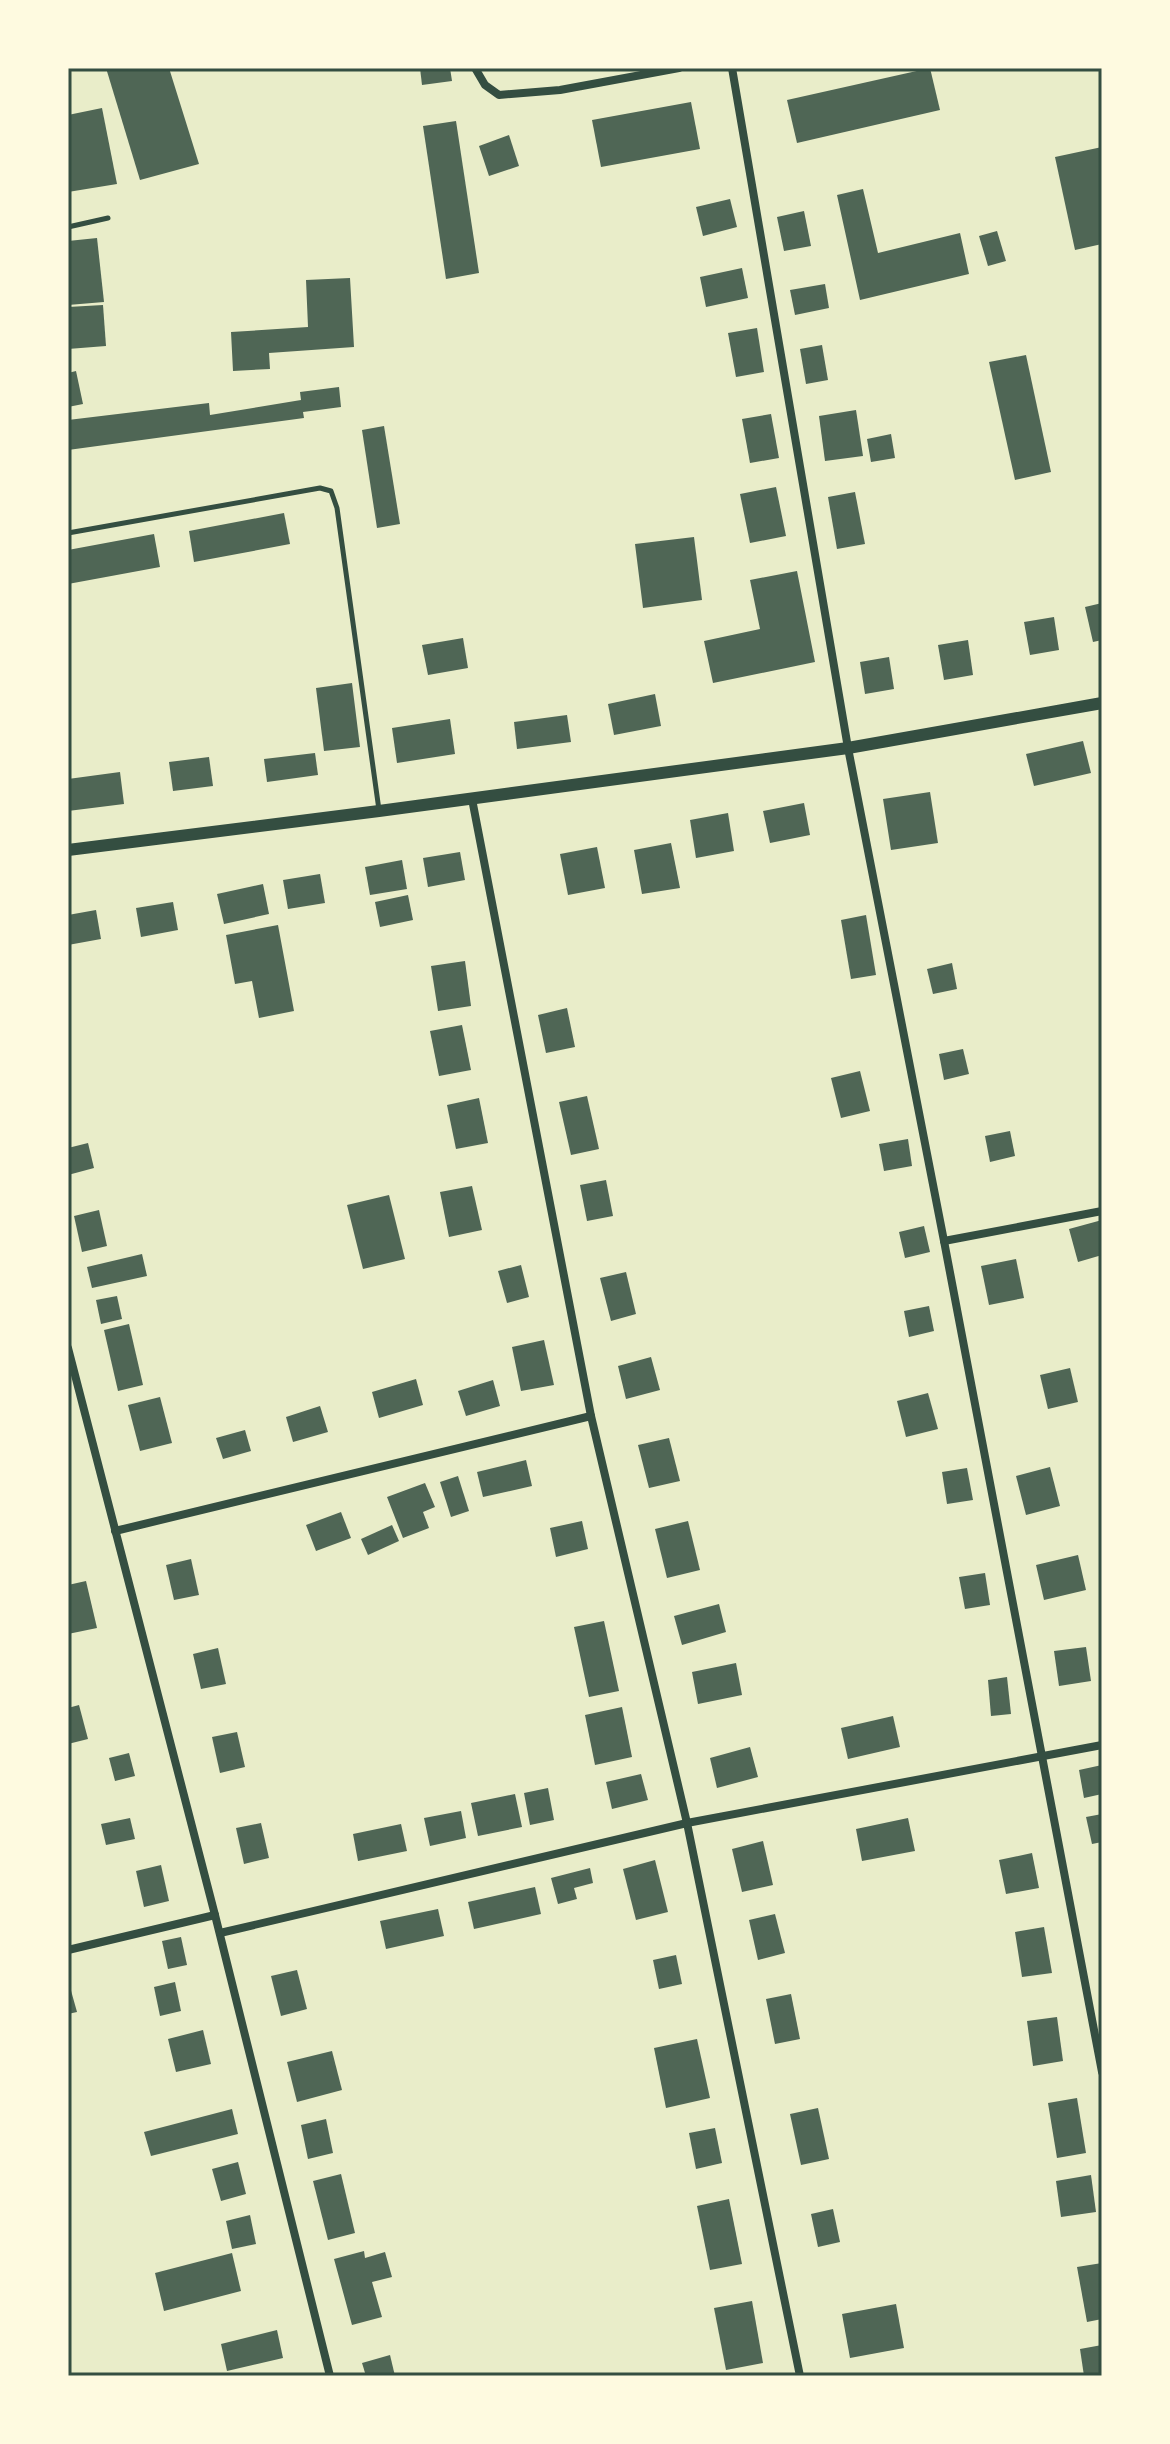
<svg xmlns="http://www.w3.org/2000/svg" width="1170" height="2444" font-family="Helvetica,sans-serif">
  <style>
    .building { fill: #4f6655 }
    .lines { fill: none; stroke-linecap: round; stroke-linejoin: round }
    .service { stroke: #344e41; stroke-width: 5 }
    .minor { stroke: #344e41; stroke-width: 8 }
    .tertiary { stroke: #344e41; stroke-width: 12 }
    .neatline { fill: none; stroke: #344e41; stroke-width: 3 }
  </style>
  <rect width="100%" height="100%" fill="#e9edc9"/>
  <!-- building -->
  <g class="building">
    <path d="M106 68H169L199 164 140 180Z"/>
    <path d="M420 68H450L452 81 422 85Z"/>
    <path d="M930 68 940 110 797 143 787 100Z"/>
    <path d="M691 102 700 149 601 167 592 120Z"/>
    <path d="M102 108 117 184 68 192V115Z"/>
    <path d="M456 121 479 273 446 279 423 126Z"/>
    <path d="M509 135 519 166 489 176 479 146Z"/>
    <path d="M1102 147V244L1075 250 1055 157Z"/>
    <path d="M863 189 878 253 960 233 969 274 860 300 837 195Z"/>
    <path d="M730 199 737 227 703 236 696 207Z"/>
    <path d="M804 211 811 246 784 251 777 217Z"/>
    <path d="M997 231 1006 261 988 266 979 236Z"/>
    <path d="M97 238 104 302 68 305V241Z"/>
    <path d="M742 268 748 298 706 307 700 277Z"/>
    <path d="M350 278 354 347 269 353 270 369 233 371 231 332 308 327 306 280Z"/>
    <path d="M825 284 829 308 795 315 790 290Z"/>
    <path d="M103 305 106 346 68 349V307Z"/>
    <path d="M757 328 764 372 736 377 728 333Z"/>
    <path d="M822 345 828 380 806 384 800 349Z"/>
    <path d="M1026 355 1051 472 1015 480 989 362Z"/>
    <path d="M76 371 83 404 68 407V373Z"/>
    <path d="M339 387 341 407 303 412 304 418 68 450V420L209 403 210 415 301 400 300 392Z"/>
    <path d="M856 410 863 456 825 461 819 416Z"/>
    <path d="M771 414 779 458 750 463 742 419Z"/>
    <path d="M384 426 400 524 377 528 362 430Z"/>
    <path d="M891 434 895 458 871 462 867 439Z"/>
    <path d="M776 487 786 536 750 543 740 494Z"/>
    <path d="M855 492 865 544 837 549 828 497Z"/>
    <path d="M284 513 290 544 194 562 189 531Z"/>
    <path d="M154 534 160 567 68 584V550Z"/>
    <path d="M694 537 702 600 643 608 635 544Z"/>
    <path d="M797 571 815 662 713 683 704 641 760 629 750 580Z"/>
    <path d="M1102 603V640L1093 642 1085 607Z"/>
    <path d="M1054 617 1059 650 1030 655 1024 622Z"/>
    <path d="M463 638 468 668 428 675 422 645Z"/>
    <path d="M968 640 973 675 944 680 938 645Z"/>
    <path d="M889 657 894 689 865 694 860 662Z"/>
    <path d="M352 683 360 747 324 751 316 688Z"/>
    <path d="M655 694 661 726 614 735 608 704Z"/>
    <path d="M567 715 571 742 517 749 514 722Z"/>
    <path d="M450 719 455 754 397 763 392 728Z"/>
    <path d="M1083 741 1091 773 1034 786 1026 754Z"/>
    <path d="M315 753 318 775 267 782 264 759Z"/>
    <path d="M209 757 213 786 173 791 169 762Z"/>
    <path d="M120 772 124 804 68 811V779Z"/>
    <path d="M930 792 938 843 891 850 883 799Z"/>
    <path d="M804 803 810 835 770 843 763 811Z"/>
    <path d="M728 813 734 851 696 858 690 820Z"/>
    <path d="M671 843 680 888 642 894 634 850Z"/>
    <path d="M597 847 605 888 568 895 560 854Z"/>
    <path d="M460 852 465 880 428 887 423 858Z"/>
    <path d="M402 860 407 889 370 895 365 867Z"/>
    <path d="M320 874 325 903 288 909 283 880Z"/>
    <path d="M263 884 269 914 224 924 217 894Z"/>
    <path d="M408 895 413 920 380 927 375 902Z"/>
    <path d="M173 902 178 930 141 937 136 908Z"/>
    <path d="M96 910 101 939 68 945V915Z"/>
    <path d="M866 915 876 975 851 979 841 920Z"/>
    <path d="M278 925 294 1011 259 1018 252 981 235 984 226 935Z"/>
    <path d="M465 961 471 1006 438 1011 431 966Z"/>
    <path d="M952 963 957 989 933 994 927 969Z"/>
    <path d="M567 1008 575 1047 546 1053 538 1015Z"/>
    <path d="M462 1025 471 1070 439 1076 430 1031Z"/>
    <path d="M963 1049 969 1074 944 1080 939 1054Z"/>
    <path d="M860 1071 870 1111 841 1118 831 1078Z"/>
    <path d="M587 1096 599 1149 571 1155 559 1102Z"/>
    <path d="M479 1098 488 1143 456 1149 447 1105Z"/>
    <path d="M1010 1131 1015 1156 990 1162 985 1136Z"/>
    <path d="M908 1139 912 1166 884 1171 879 1144Z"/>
    <path d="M88 1143 94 1168 68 1175V1148Z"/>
    <path d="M606 1180 613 1216 587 1221 580 1185Z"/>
    <path d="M472 1186 482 1230 449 1237 440 1192Z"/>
    <path d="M389 1195 405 1259 363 1269 347 1205Z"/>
    <path d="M99 1210 107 1246 82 1252 74 1216Z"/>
    <path d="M1102 1220V1255L1078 1262 1069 1229Z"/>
    <path d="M924 1226 930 1252 905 1258 899 1232Z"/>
    <path d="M142 1254 147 1276 92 1288 87 1267Z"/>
    <path d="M1016 1259 1024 1298 989 1305 981 1266Z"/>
    <path d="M521 1265 529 1297 507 1303 498 1271Z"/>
    <path d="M626 1272 636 1314 611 1321 600 1278Z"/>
    <path d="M117 1296 122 1319 101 1324 96 1300Z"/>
    <path d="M929 1306 934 1331 909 1337 904 1311Z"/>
    <path d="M129 1324 143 1385 118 1391 104 1330Z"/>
    <path d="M544 1340 554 1385 521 1391 512 1347Z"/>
    <path d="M651 1357 660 1390 626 1399 618 1366Z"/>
    <path d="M1070 1368 1078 1402 1048 1409 1040 1375Z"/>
    <path d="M416 1379 423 1405 379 1418 372 1392Z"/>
    <path d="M493 1380 500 1406 466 1416 458 1391Z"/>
    <path d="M928 1393 938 1429 906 1437 897 1401Z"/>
    <path d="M160 1397 172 1443 140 1451 128 1405Z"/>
    <path d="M320 1406 328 1432 293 1442 286 1417Z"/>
    <path d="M245 1430 251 1451 223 1459 216 1438Z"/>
    <path d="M669 1438 680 1481 649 1488 638 1445Z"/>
    <path d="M526 1460 532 1486 483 1497 477 1472Z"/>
    <path d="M1050 1467 1060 1506 1026 1515 1016 1476Z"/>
    <path d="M967 1468 973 1500 947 1504 942 1472Z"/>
    <path d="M458 1476 469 1511 451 1517 440 1482Z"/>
    <path d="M425 1483 435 1507 423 1512 429 1528 403 1538 387 1497Z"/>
    <path d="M341 1512 351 1538 316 1551 306 1525Z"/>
    <path d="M582 1521 588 1549 556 1557 550 1528Z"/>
    <path d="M688 1521 700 1570 667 1578 655 1529Z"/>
    <path d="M392 1525 399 1541 368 1555 361 1539Z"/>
    <path d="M1078 1555 1086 1590 1044 1600 1036 1565Z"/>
    <path d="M191 1559 199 1595 174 1600 166 1565Z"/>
    <path d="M985 1573 990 1605 965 1609 959 1577Z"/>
    <path d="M86 1581 97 1628 68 1634V1585Z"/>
    <path d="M719 1604 726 1632 682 1645 674 1616Z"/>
    <path d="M604 1621 619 1691 589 1697 574 1627Z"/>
    <path d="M1086 1647 1091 1681 1059 1686 1054 1651Z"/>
    <path d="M218 1648 226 1684 201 1689 193 1654Z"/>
    <path d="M736 1663 742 1695 698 1704 692 1672Z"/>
    <path d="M1007 1677 1011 1714 991 1716 988 1680Z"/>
    <path d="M79 1705 88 1739 68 1744V1708Z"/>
    <path d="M622 1707 632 1757 595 1765 585 1715Z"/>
    <path d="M893 1716 900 1747 848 1759 841 1728Z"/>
    <path d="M237 1732 245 1767 220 1773 212 1737Z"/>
    <path d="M750 1747 758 1777 717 1788 710 1758Z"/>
    <path d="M129 1753 135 1776 115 1781 109 1758Z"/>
    <path d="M1102 1765V1794L1084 1798 1079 1770Z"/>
    <path d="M641 1774 648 1800 612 1809 606 1782Z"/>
    <path d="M548 1788 554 1820 530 1825 524 1793Z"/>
    <path d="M515 1794 522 1827 478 1836 471 1803Z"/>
    <path d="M461 1811 466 1838 430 1846 424 1818Z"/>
    <path d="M1102 1814V1842L1092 1844 1086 1817Z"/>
    <path d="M130 1818 135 1839 106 1845 101 1824Z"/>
    <path d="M908 1818 915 1851 862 1861 856 1829Z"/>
    <path d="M261 1823 269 1858 244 1864 236 1828Z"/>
    <path d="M401 1824 407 1851 358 1861 353 1834Z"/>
    <path d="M763 1841 773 1885 742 1892 732 1849Z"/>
    <path d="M1032 1853 1039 1888 1006 1894 999 1860Z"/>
    <path d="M655 1860 668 1912 636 1920 623 1869Z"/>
    <path d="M161 1865 169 1901 144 1907 136 1871Z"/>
    <path d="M590 1868 593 1883 574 1888 577 1899 558 1904 551 1878Z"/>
    <path d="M535 1887 541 1914 474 1929 468 1902Z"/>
    <path d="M438 1909 444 1936 386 1949 380 1921Z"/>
    <path d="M775 1914 785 1953 758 1960 749 1920Z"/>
    <path d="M1044 1927 1052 1973 1022 1977 1015 1932Z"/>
    <path d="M181 1937 187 1965 168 1969 162 1941Z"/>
    <path d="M676 1955 682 1984 659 1989 653 1960Z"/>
    <path d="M297 1970 307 2009 281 2016 271 1976Z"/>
    <path d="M68 1980 77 2012 68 2014Z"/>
    <path d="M175 1982 181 2011 160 2016 154 1987Z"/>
    <path d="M791 1994 800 2039 775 2044 766 1999Z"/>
    <path d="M1057 2017 1063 2061 1033 2066 1027 2021Z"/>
    <path d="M203 2030 211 2064 176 2072 168 2039Z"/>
    <path d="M697 2039 710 2098 666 2108 654 2048Z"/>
    <path d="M332 2051 342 2090 297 2102 287 2062Z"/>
    <path d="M1077 2098 1086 2153 1057 2158 1048 2103Z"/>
    <path d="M818 2108 829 2159 801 2165 790 2114Z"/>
    <path d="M232 2109 238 2134 151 2156 144 2132Z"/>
    <path d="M326 2119 333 2153 308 2159 301 2125Z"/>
    <path d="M715 2128 722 2163 696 2169 689 2133Z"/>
    <path d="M238 2162 246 2194 221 2201 212 2169Z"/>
    <path d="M341 2174 355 2233 328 2240 313 2181Z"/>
    <path d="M1091 2175 1096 2212 1061 2217 1056 2181Z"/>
    <path d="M729 2199 742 2264 710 2270 697 2206Z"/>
    <path d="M833 2209 840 2242 818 2247 811 2214Z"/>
    <path d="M250 2215 256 2244 232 2249 226 2221Z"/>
    <path d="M364 2251 365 2258 385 2252 392 2277 372 2282 382 2317 352 2325 334 2259Z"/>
    <path d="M232 2253 241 2291 164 2311 155 2273Z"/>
    <path d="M1102 2263V2319L1087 2322 1077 2267Z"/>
    <path d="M752 2301 763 2363 726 2370 714 2308Z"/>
    <path d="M896 2304 904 2348 850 2358 842 2314Z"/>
    <path d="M277 2330 283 2358 227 2371 221 2344Z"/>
    <path d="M1102 2345V2376H1084L1080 2349Z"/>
    <path d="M390 2355 395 2376H366L362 2363Z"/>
  </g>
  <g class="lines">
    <!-- service -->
    <g class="service">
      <path d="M68 227 108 218"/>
      <path d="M68 533 320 488 331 491 337 508 379 810"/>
    </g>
    <!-- minor -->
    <g class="minor">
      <path d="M475 68 485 85 499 95 560 90 679 68"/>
      <path d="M732 68 848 748 944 1241 1102 2072"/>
      <path d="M472 799 591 1416 687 1823 800 2376"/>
      <path d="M944 1241 1102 1211"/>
      <path d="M68 1348 215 1915 330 2376"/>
      <path d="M115 1531 591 1416"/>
      <path d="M220 1933 687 1823 1102 1745"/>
      <path d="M68 1950 215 1915"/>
    </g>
    <!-- tertiary -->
    <path class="tertiary" d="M68 850 379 811 848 748 1102 703"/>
  </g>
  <!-- border -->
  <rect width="1170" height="2444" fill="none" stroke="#fefae0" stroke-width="140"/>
  <rect x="70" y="70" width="1030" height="2304" class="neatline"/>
</svg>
